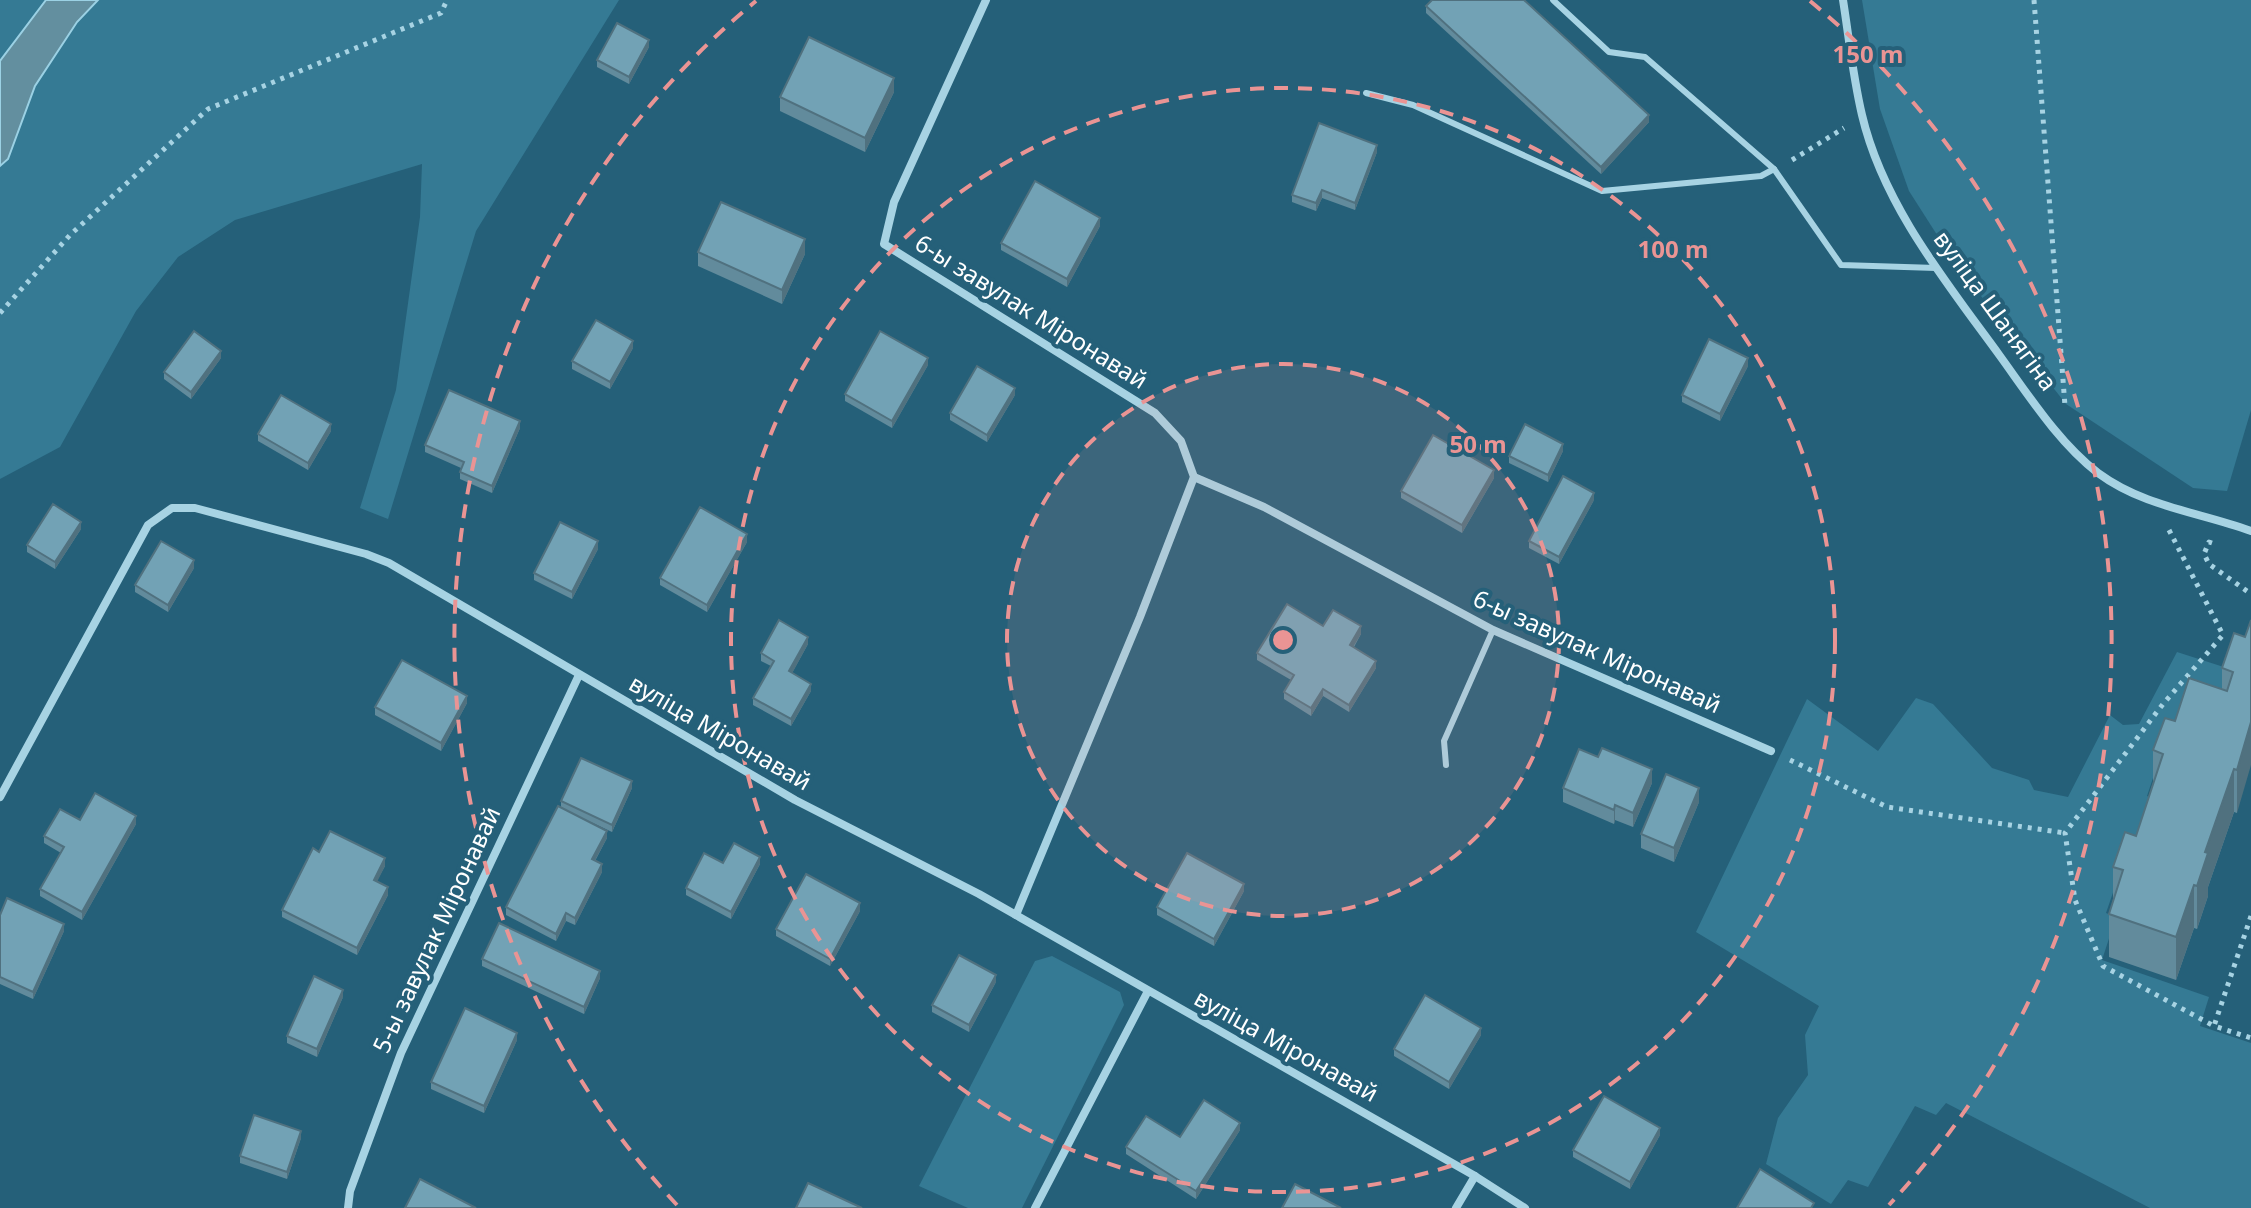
<svg xmlns="http://www.w3.org/2000/svg" width="2251" height="1208" font-family="'Noto Sans',sans-serif">
  <style>
    .green { fill: #357a94 }
    .water { fill: #638f9f; stroke: #9bd1e4; stroke-width: 2 }
    .lines { fill: none; stroke-linecap: round; stroke-linejoin: round }
    .path { stroke: #a7d3e3; stroke-width: 5; stroke-dasharray: 4 6; stroke-linecap: butt }
    .service { stroke: #a7d3e3; stroke-width: 6 }
    .minor { stroke: #a7d3e3; stroke-width: 8 }
    .wall { fill: #628b9c }
    .shaded-wall { fill: #50717f }
    .building { fill: #72a2b5; stroke: #50717f; stroke-width: 2 }
    .ring { fill: none; stroke: #ea9494; stroke-width: 4; stroke-dasharray: 14 10 }
    .labels { text-anchor: middle; stroke-width: 8; stroke-linejoin: round; paint-order: stroke }
    .street-label { font-size: 24px; fill: #fff; stroke: #256079 }
    .centre { fill: #ea9494; stroke: #256079; stroke-width: 4 }
    .ring-label { font-size: 24px; text-anchor: middle; font-weight: bold; fill: #ea9494; stroke: #256079; stroke-width: 8; stroke-linejoin: round; paint-order: stroke }
  </style>
  <rect width="100%" height="100%" fill="#256079"/>
  <!-- green -->
  <g class="green">
    <path d="M0 0H46L0 61Z"/>
    <path d="M98 0H619L476 231 388 519 360 508 396 390 420 217 422 164 235 220 178 257 136 311 60 447 0 479V166L8 159 35 86 77 22Z"/>
    <path d="M1862 0H2251V410L2227 491 2193 488 2066 404 1955 263 1909 191 1880 109Z"/>
    <path d="M2177 652 2230 669 2215 714 2161 754 2147 796 2157 800 2121 869 2106 913 2116 917 2102 960 2209 997 2200 1026 2251 1043V1208H2150L1946 1103 1936 1115 1915 1106 1868 1187 1848 1180 1831 1204 1766 1164 1778 1118 1808 1075 1805 1035 1819 1006 1696 932 1807 699 1878 751 1916 698 1933 704 1992 768 2029 780 2034 790 2068 797 2110 715 2123 725 2139 724Z"/>
    <path d="M1052 956 1120 992 1124 1005 1022 1208H968L919 1186 1035 961Z"/>
  </g>
  <!-- water -->
  <path class="water" d="M46 0H98L77 22 35 86 8 159 0 166V61Z"/>
  <g class="lines">
    <!-- path -->
    <g class="path">
      <path d="M2034 0 2065 406"/>
      <path d="M1792 160 1844 128"/>
      <path d="M0 313 70 235 208 109 441 13 447 0"/>
      <path d="M2169 530 2223 635 2163 704 2065 833 2075 900 2103 966 2214 1026"/>
      <path d="M2212 543 2209 542 2204 554 2209 564 2251 594"/>
      <path d="M1790 760 1887 807 2065 833"/>
      <path d="M2251 916 2214 1026 2251 1038"/>
    </g>
    <!-- service -->
    <g class="service">
      <path d="M1553 0 1609 52 1645 57 1774 169"/>
      <path d="M1366 93 1413 105 1602 191 1761 176 1774 169 1841 265 1936 268"/>
      <path d="M1446 765 1444 741 1493 630"/>
    </g>
    <!-- minor -->
    <g class="minor">
      <path d="M986 0 894 202 884 244 1155 413 1181 441 1194 477 1140 617 1016 915"/>
      <path d="M1843 0C1849 38 1853 77 1862 115 1883 205 1947 283 2000 356 2029 396 2059 443 2098 473 2144 507 2199 512 2251 531"/>
      <path d="M1194 477 1264 507 1493 630 1771 751"/>
      <path d="M0 797 148 525 172 508H195L366 554 389 563 795 800 979 894 1475 1176 1525 1208"/>
      <path d="M348 1208 350 1191 401 1053 579 675"/>
      <path d="M1035 1208 1148 991"/>
      <path d="M1456 1208 1475 1176"/>
    </g>
  </g>
  <!-- wall -->
  <g class="wall">
    <path d="M1426 6 1649 122 1601 174 1426 13Z"/>
    <path d="M649 47 629 84 597 67V60Z"/>
    <path d="M894 92 865 152 780 111V97Z"/>
    <path d="M1377 152 1355 210 1322 198 1316 211 1292 202V195Z"/>
    <path d="M1100 226 1067 287 1001 250V243Z"/>
    <path d="M698 252 805 254 782 304 698 266Z"/>
    <path d="M633 348 610 389 572 369V361Z"/>
    <path d="M221 358 191 399 164 379V372Z"/>
    <path d="M928 365 892 428 845 401V394Z"/>
    <path d="M1748 366 1720 421 1682 402V395Z"/>
    <path d="M1015 395 987 442 950 420V413Z"/>
    <path d="M520 428 492 493 460 479V472L461 468 425 452V445Z"/>
    <path d="M331 431 308 470 258 441V434Z"/>
    <path d="M1563 451 1548 482 1509 463V456Z"/>
    <path d="M1494 478 1462 533 1401 498V491Z"/>
    <path d="M1594 500 1559 564 1529 548V541Z"/>
    <path d="M81 529 55 569 27 552V545Z"/>
    <path d="M747 542 707 612 660 585V578Z"/>
    <path d="M598 549 572 599 534 580V573Z"/>
    <path d="M194 568 168 612 135 592V585Z"/>
    <path d="M1323 626 1361 634 1354 647 1376 668 1349 712 1323 696 1311 716 1284 699V692L1291 680 1257 660V653Z"/>
    <path d="M2245 637 2237 813 2234 812 2208 887V896L2197 929 2194 928 2176 980 2109 957V914L2113 903V867L2136 836 2153 783V750L2175 721 2222 689V668Z"/>
    <path d="M808 644 792 673 811 691 791 726 753 705V698L771 666 761 661V653Z"/>
    <path d="M467 703 441 751 375 715V707Z"/>
    <path d="M1652 783 1633 827 1615 820 1614 824 1563 802V788Z"/>
    <path d="M632 788 612 832 580 817 607 838 595 861 602 872 575 925 566 921 556 941 506 915V907L561 807V801Z"/>
    <path d="M1699 802 1674 862 1641 848V834Z"/>
    <path d="M80 820 136 824 82 920 40 896V889L61 853 44 843V836Z"/>
    <path d="M319 852 385 866 376 882 388 895 357 955 282 917V910Z"/>
    <path d="M723 863 760 864 731 919 686 895V888Z"/>
    <path d="M1244 891 1214 946 1157 915V907Z"/>
    <path d="M860 911 830 966 776 936V929Z"/>
    <path d="M0 915 64 931 33 999 0 984Z"/>
    <path d="M482 959 600 978 584 1014 482 966Z"/>
    <path d="M996 982 969 1032 932 1012V1005Z"/>
    <path d="M343 997 317 1057 287 1043V1036Z"/>
    <path d="M1481 1035 1449 1089 1394 1056V1049Z"/>
    <path d="M517 1040 484 1113 431 1089V1082Z"/>
    <path d="M1240 1130 1196 1199 1126 1154V1147L1180 1137Z"/>
    <path d="M1660 1135 1630 1189 1573 1157V1150Z"/>
    <path d="M301 1138 287 1179 240 1163V1156Z"/>
  </g>
  <!-- shaded-wall -->
  <g class="shaded-wall">
    <path d="M649 40V47L629 84V77Z"/>
    <path d="M894 78V92L865 152V138Z"/>
    <path d="M1649 115V122L1601 174V167Z"/>
    <path d="M1377 145V152L1355 210V203Z"/>
    <path d="M1322 190V198L1316 211V203Z"/>
    <path d="M1100 218V226L1067 287V279Z"/>
    <path d="M805 239V254L782 304V290Z"/>
    <path d="M633 341V348L610 389V382Z"/>
    <path d="M221 351V358L191 399V392Z"/>
    <path d="M928 358V365L892 428V421Z"/>
    <path d="M1748 358V366L1720 421V414Z"/>
    <path d="M1015 388V395L987 442V435Z"/>
    <path d="M520 421V428L492 493V486Z"/>
    <path d="M331 424V431L308 470V463Z"/>
    <path d="M1563 444V451L1548 482V475Z"/>
    <path d="M1494 470V478L1462 533V525Z"/>
    <path d="M1594 493V500L1559 564V557Z"/>
    <path d="M81 522V529L55 569V562Z"/>
    <path d="M747 534V542L707 612V605Z"/>
    <path d="M598 541V549L572 599V592Z"/>
    <path d="M194 560V568L168 612V605Z"/>
    <path d="M1361 626V634L1350 652V645Z"/>
    <path d="M808 637V644L789 679V671Z"/>
    <path d="M1376 661V668L1349 712V705Z"/>
    <path d="M811 684V691L791 726V719Z"/>
    <path d="M1323 689V696L1311 716V708Z"/>
    <path d="M467 696V703L441 751V743Z"/>
    <path d="M2251 722V765L2237 813V770Z"/>
    <path d="M1652 769V783L1633 827V813Z"/>
    <path d="M2234 769V812L2208 887V896L2197 929V886L2205 852Z"/>
    <path d="M632 781V788L612 832V825Z"/>
    <path d="M1699 788V802L1674 862V848Z"/>
    <path d="M1615 805V820L1614 824V810Z"/>
    <path d="M136 816V824L82 920V912Z"/>
    <path d="M607 831V838L592 866V859Z"/>
    <path d="M760 857V864L731 919V912Z"/>
    <path d="M385 858V866L374 888V880Z"/>
    <path d="M602 864V872L575 925V918Z"/>
    <path d="M1244 884V891L1214 946V939Z"/>
    <path d="M2194 885V928L2176 980V937Z"/>
    <path d="M388 887V895L357 955V948Z"/>
    <path d="M860 903V911L830 966V959Z"/>
    <path d="M566 913V921L556 941V934Z"/>
    <path d="M64 924V931L33 999V992Z"/>
    <path d="M600 971V978L584 1014V1007Z"/>
    <path d="M996 975V982L969 1032V1025Z"/>
    <path d="M343 990V997L317 1057V1049Z"/>
    <path d="M1481 1028V1035L1449 1089V1082Z"/>
    <path d="M517 1033V1040L484 1113V1106Z"/>
    <path d="M1240 1123V1130L1196 1199V1191Z"/>
    <path d="M1660 1128V1135L1630 1189V1182Z"/>
    <path d="M301 1131V1138L287 1179V1172Z"/>
  </g>
  <!-- building -->
  <g class="building">
    <path d="M1432 0H1524L1649 115 1601 167 1426 6Z"/>
    <path d="M617 23 649 40 629 77 597 60Z"/>
    <path d="M809 37 894 78 865 138 780 97Z"/>
    <path d="M1319 123 1377 145 1355 203 1322 190 1316 203 1292 195Z"/>
    <path d="M1035 181 1100 218 1067 279 1001 243Z"/>
    <path d="M721 202 805 239 782 290 698 252Z"/>
    <path d="M596 320 633 341 610 382 572 361Z"/>
    <path d="M194 331 221 351 191 392 164 372Z"/>
    <path d="M880 331 928 358 892 421 845 394Z"/>
    <path d="M1709 339 1748 358 1720 414 1682 395Z"/>
    <path d="M977 366 1015 388 987 435 950 413Z"/>
    <path d="M449 390 520 421 492 486 460 472 464 462 425 445Z"/>
    <path d="M281 395 331 424 308 463 258 434Z"/>
    <path d="M1525 424 1563 444 1548 475 1509 456Z"/>
    <path d="M1433 435 1494 470 1462 525 1401 491Z"/>
    <path d="M1563 476 1594 493 1559 557 1529 541Z"/>
    <path d="M53 504 81 522 55 562 27 545Z"/>
    <path d="M700 507 747 534 707 605 660 578Z"/>
    <path d="M560 522 598 541 572 592 534 573Z"/>
    <path d="M161 541 194 560 168 605 135 585Z"/>
    <path d="M1287 604 1323 626 1333 610 1361 626 1350 645 1376 661 1349 705 1323 689 1311 708 1284 692 1294 675 1257 653Z"/>
    <path d="M779 620 808 637 789 671 811 684 791 719 753 698 774 661 761 653Z"/>
    <path d="M2251 620V722L2237 770 2234 769 2205 852 2208 853 2197 886 2194 885 2176 937 2109 914 2123 870 2113 867 2125 832 2136 836 2163 754 2153 750 2165 718 2175 721 2189 678 2227 691 2233 672 2222 668 2234 633 2245 637Z"/>
    <path d="M402 660 467 696 441 743 375 707Z"/>
    <path d="M1602 748 1652 769 1633 813 1615 805 1614 810 1563 788 1579 749 1598 757Z"/>
    <path d="M581 758 632 781 612 825 561 801Z"/>
    <path d="M1666 774 1699 788 1674 848 1641 834Z"/>
    <path d="M95 793 136 816 82 912 40 889 64 847 44 836 60 809 80 820Z"/>
    <path d="M558 806 607 831 592 859 602 864 575 918 566 913 556 934 506 907Z"/>
    <path d="M330 831 385 858 374 880 388 887 357 948 282 910 313 848 319 852Z"/>
    <path d="M734 843 760 857 731 912 686 888 704 853 723 863Z"/>
    <path d="M1187 853 1244 884 1214 939 1157 907Z"/>
    <path d="M806 874 860 903 830 959 776 929Z"/>
    <path d="M7 898 64 924 33 992 0 977V915Z"/>
    <path d="M499 923 600 971 584 1007 482 959Z"/>
    <path d="M959 955 996 975 969 1025 932 1005Z"/>
    <path d="M314 976 343 990 317 1049 287 1036Z"/>
    <path d="M1425 995 1481 1028 1449 1082 1394 1049Z"/>
    <path d="M465 1008 517 1033 484 1106 431 1082Z"/>
    <path d="M1604 1096 1660 1128 1630 1182 1573 1150Z"/>
    <path d="M1204 1100 1240 1123 1196 1191 1126 1147 1146 1116 1180 1137Z"/>
    <path d="M254 1115 301 1131 287 1172 240 1156Z"/>
    <path d="M1760 1169 1814 1203 1811 1208H1737Z"/>
    <path d="M420 1179 476 1208H405Z"/>
    <path d="M808 1183 862 1208H796Z"/>
    <path d="M1295 1184 1341 1208H1282Z"/>
  </g>
  <!-- distance rings -->
  <circle cx="1283" cy="640" r="276" fill="#ea9494" fill-opacity=".12"/>
  <g class="ring">
    <circle cx="1283" cy="640" r="276"/>
    <circle cx="1283" cy="640" r="552"/>
    <path d="M677 1205A828 828 0 0 1 756 1M1810 1A828 828 0 0 1 1889 1205"/>
  </g>
  <g class="labels">
    <!-- street labels -->
    <g class="street-label">
      <text transform="translate(1995 311) rotate(54)" y="8">вуліца Шанягіна</text>
      <text transform="translate(1031 312) rotate(32)" y="8">6-ы завулак Міронавай</text>
      <text transform="translate(1597 652) rotate(24)" y="8">6-ы завулак Міронавай</text>
      <text transform="translate(720 733) rotate(30)" y="8">вуліца Міронавай</text>
      <text transform="translate(437 930) rotate(-65)" y="8">5-ы завулак Міронавай</text>
      <text transform="translate(1286 1046) rotate(29)" y="8">вуліца Міронавай</text>
    </g>
  </g>
  <circle cx="1283" cy="640" r="12" class="centre"/>
  <g class="ring-label">
    <text x="1868" y="63">150 m</text>
    <text x="1673" y="258">100 m</text>
    <text x="1478" y="453">50 m</text>
  </g>
</svg>
